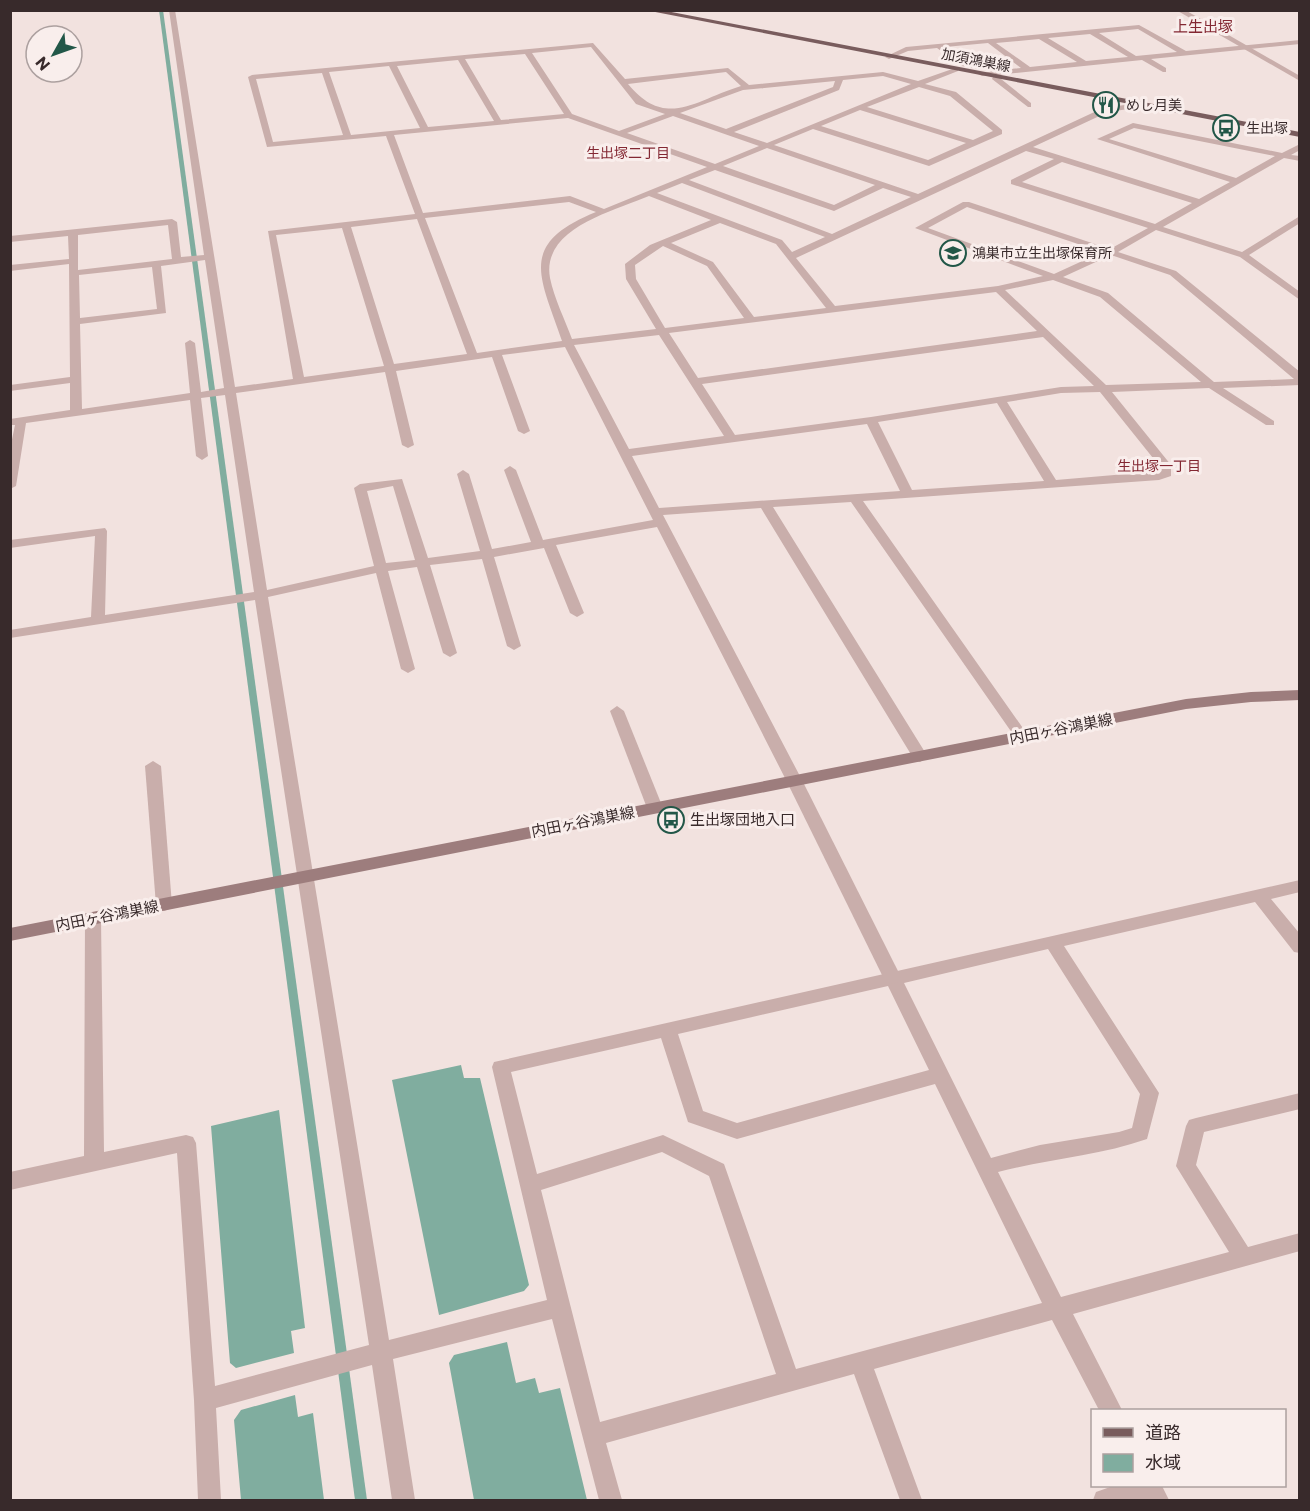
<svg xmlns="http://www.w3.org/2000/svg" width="1310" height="1511" font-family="Commissioner,'Noto Sans JP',sans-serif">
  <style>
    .water { fill: #80ad9f }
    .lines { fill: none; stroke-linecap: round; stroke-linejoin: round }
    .stream { fill: #80ad9f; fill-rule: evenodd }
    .minor { fill: #c9aeab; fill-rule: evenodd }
    .tertiary { fill: #c9aeab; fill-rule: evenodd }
    .secondary { fill: #9d7d7d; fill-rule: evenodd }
    .primary { fill: #795c5d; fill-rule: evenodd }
    .labels { text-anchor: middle; stroke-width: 6; stroke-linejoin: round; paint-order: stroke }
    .far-street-label { font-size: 14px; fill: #382a2b; stroke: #f9eeec }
    .far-poi-label { font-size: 14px; fill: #382a2b; stroke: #f9eeec; text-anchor: start }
    .far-neighbourhood-label { font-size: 14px; fill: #832732; stroke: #f9eeec }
    .far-quarter-label { font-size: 15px; fill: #832732; stroke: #f9eeec }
    .street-label { font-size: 15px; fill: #382a2b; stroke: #f9eeec }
    .poi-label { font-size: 15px; fill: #382a2b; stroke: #f9eeec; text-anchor: start }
  </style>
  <rect width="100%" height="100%" fill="#f2e2df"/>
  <!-- water -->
  <g class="water">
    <path d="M461 1065 464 1078H480L529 1285 524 1291 439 1315 392 1080Z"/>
    <path d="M279 1110 305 1328 291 1331 294 1353 236 1368 230 1363 211 1126Z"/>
    <path d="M507 1342 516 1383 535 1378 539 1393 560 1388 587 1500H474L449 1363 454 1355Z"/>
    <path d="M295 1395 298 1417 313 1413 324 1500H241L234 1420 241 1410Z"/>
  </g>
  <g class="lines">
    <!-- stream -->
    <path class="stream" d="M159 10H163L367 1500H355Z"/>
    <!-- minor -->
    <g class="minor">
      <path d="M169 10H175L235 387 293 379 268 231 415 214 386 136 267 147 248 77 252 75 593 43 625 79 728 68 749 85 883 72 918 81 958 67V71L925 84 956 92 1002 130V134L929 166 813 129 774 145 918 194 1103 108 1139 103H1142V107L1108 112 1033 147 1199 199 1230 182 1097 139 1133 123 1282 153 1300 144V150L1291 155 1300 156V161L1284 158 1163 227 1242 252 1300 216V223L1249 255 1300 292V300L1240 257 1156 230 1118 252 1176 271 1300 372V385L1223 388 1274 421V425H1266L1209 388 1112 392 1171 465V476L1159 480 863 501 1027 734 1029 737 1027 740H1017L851 502 773 507 928 757 920 762 915 761 761 508 663 515 802 780 794 785 786 780 657 527 556 545 584 613 577 617 570 613 544 548 494 557 521 646 514 650 507 646 482 559 430 565 457 653 450 657 443 653 417 567 388 571 415 669 408 673 401 669 376 573 268 597 389 1340 547 1300 492 1067 494 1062 1300 880V892L1271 899 1300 934V953L1294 952 1255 902 1064 946 1159 1093 1147 1139C1099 1156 1047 1159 998 1172L1061 1297 1229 1252 1176 1166 1186 1126 1189 1120 1196 1118 1300 1093V1109L1204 1132 1196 1165 1248 1247 1300 1233V1251L1073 1314 1122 1410H1099L1052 1320 874 1369 922 1500H900L854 1374 606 1443 622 1500H599L552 1319 393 1359 415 1500H392L372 1365 216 1408 221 1500H198L194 1400 177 1153 10 1190V1172L84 1156 85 919 87 915 93 913 99 915 101 919 104 1152 186 1135 193 1137 196 1143 215 1386 369 1345 255 600 10 638V630L91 617 95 536 10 548V540L105 528 107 531 105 615 254 592 225 395 201 398 208 456 202 460 196 456 190 400 26 423 16 486 10 489V449L15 425H10V419L70 410V383L10 391V385L70 377 69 264 10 271V265L69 259 68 236 10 242V236L172 219 177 222 181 257 204 255ZM591 47 636 104 665 114 619 131 572 114 532 53ZM525 54 564 114 501 120 465 59ZM458 60 494 121 428 127 397 66ZM389 66 420 128 351 135 329 72ZM726 72 741 86C695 100 666 130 628 84ZM322 73 343 135 273 142 256 79ZM883 76 911 84 767 143 734 132 839 90 843 80ZM835 81 833 87 726 129 680 113 743 90ZM919 87 950 96 993 131 973 140 867 107ZM860 110 966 143 928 160 821 126ZM673 116 759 146 715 164 627 133ZM568 118 707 167 604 209 570 196 423 213 394 135ZM1134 128 1275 156 1236 178 1109 139ZM767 148 875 185 834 205 723 166ZM1026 151 1054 159 1011 180V184L1148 228 1110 249 969 202H963L915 228 1043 276 998 286 835 306 796 258ZM1062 162 1192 203 1155 224 1022 182ZM715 170 834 211 883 188 911 197 832 234 689 180ZM682 183 825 237 792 252 782 240 657 193ZM649 196 711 220 650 245 625 264 626 279 656 329 572 339C565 320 554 298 550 278 541 228 614 211 649 196ZM569 202 596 212C517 244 540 276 562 341L477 353 425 218ZM967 207 1102 252 1054 274 928 228ZM417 219 467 354 394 364 351 227ZM720 223 776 244 826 308 754 317 713 262 671 243ZM168 225 172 259 78 270V235ZM342 228 384 366 304 377 276 235ZM663 246 707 266 744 318 665 328 636 279 635 265ZM1111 255 1170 275 1294 379 1214 382 1108 293 1063 277ZM205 260 224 388 201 392 195 343 190 340 185 343 190 393 82 409 80 324 166 313 161 266ZM152 267 157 309 80 318 79 275ZM1053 280 1100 297 1201 382 1106 385 1005 290ZM996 292 1037 331 698 378 669 333ZM659 335 724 436 629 449 574 345ZM1043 337 1094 386 1061 387 871 417 735 435 702 384ZM565 347 653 520 543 540 516 470 510 466 504 470 531 542 492 549 469 474 463 470 457 474 480 551 428 558 402 479 360 484 354 488 374 566 267 590 236 393 385 372 402 445 408 448 414 445 396 371 492 357 518 431 524 434 530 431 502 355ZM1100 392 1161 468V471L1056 480 1007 402 1061 393ZM997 403 1044 481 912 490 878 422ZM867 424 900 491 659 508 632 456ZM393 486 415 560 386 563 367 491ZM1048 949 1140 1094 1132 1128 1119 1132 1040 1145 991 1158 904 983ZM888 986 929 1070 737 1123 703 1111 678 1034ZM661 1038 688 1122 737 1139 935 1084 1042 1303 796 1369 724 1164 663 1135 537 1174 511 1072ZM662 1152 709 1176 776 1374 600 1422 541 1190Z"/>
      <path d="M1139 25 1186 51 1300 40V44L1151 59 1166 68V72H1163L1142 60 996 75 1031 103V107H1028L992 79 994 75 982 76 978 74 993 71 962 66 937 48 908 51 889 59 885 57 906 47ZM1138 29 1177 52 1136 56 1099 33ZM1090 34 1128 57 1086 61 1048 38ZM1039 39 1077 62 1030 67 996 43ZM988 43 1021 68 999 70 996 67 967 62 945 47Z"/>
      <path d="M617 706 624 711 663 808 661 812H649L647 808 610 711Z"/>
      <path d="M153 761 161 766 172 905 170 909 164 911 158 909 156 905 145 766Z"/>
      <path d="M1113 1486H1162L1169 1500H1093L1096 1492Z"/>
    </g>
    <!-- tertiary -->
    <g class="tertiary">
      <path d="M1176 10H1185L1300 76V81Z"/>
      <path d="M794 775 802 780 901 977 898 982 892 984 886 982 883 977 786 780Z"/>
    </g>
    <!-- secondary -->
    <path class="secondary" d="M1300 690V700L1251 702 1186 709 10 941V928L1186 699 1251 692Z"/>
    <!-- primary -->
    <path class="primary" d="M645 10H661L1300 132V137Z"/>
  </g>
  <!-- icons -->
  <defs>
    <symbol id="restaurant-ring" viewBox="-11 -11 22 22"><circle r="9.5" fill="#f9eeec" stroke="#225748" stroke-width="1.5"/><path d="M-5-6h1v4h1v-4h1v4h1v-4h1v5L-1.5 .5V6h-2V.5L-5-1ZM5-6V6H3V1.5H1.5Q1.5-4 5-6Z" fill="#225748"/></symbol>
    <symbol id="bus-ring" viewBox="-11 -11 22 22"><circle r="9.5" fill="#f9eeec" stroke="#225748" stroke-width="1.5"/><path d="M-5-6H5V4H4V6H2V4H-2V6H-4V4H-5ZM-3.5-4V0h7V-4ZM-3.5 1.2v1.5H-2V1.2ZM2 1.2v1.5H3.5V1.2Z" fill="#225748"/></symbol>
    <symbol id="school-ring" viewBox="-11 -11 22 22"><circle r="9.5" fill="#f9eeec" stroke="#225748" stroke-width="1.5"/><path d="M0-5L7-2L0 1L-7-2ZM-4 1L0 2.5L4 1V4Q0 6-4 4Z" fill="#225748"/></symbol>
  </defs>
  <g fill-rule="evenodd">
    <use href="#restaurant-ring" x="1091" y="90" width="30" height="30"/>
    <use href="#bus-ring" x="1211" y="113" width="30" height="30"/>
    <use href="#school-ring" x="938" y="238" width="30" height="30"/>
    <use href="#bus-ring" x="656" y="805" width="30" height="30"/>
  </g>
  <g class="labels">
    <!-- far-street labels -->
    <g class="far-street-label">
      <text transform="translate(976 60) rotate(11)" y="5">加須鴻巣線</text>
    </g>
    <!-- far-poi labels -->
    <g class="far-poi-label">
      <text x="1126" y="110">めし月美</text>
      <text x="1246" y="133">生出塚</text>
      <text x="972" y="258">鴻巣市立生出塚保育所</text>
    </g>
    <!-- far-neighbourhood labels -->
    <g class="far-neighbourhood-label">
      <text x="628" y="158">生出塚二丁目</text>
      <text x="1159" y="471">生出塚一丁目</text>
    </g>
    <!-- far-quarter labels -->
    <g class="far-quarter-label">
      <text x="1203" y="32">上生出塚</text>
    </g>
    <!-- street labels -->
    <g class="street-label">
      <text transform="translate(1061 729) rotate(-11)" y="5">内田ヶ谷鴻巣線</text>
      <text transform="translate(583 822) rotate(-11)" y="5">内田ヶ谷鴻巣線</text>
      <text transform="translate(107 916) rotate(-11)" y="5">内田ヶ谷鴻巣線</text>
    </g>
    <!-- poi labels -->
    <g class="poi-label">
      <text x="690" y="825">生出塚団地入口</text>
    </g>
  </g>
  <!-- border -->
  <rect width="1310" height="1511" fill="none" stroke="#382a2b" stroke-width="24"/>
  <!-- legend -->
  <rect x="1091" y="1409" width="195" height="78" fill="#f9eeec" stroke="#aca09f" stroke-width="1.5"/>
  <rect x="1103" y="1428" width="30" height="9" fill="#795c5d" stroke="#aca09f" stroke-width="1.5"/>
  <text x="1145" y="1439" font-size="18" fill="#382a2b">道路</text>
  <rect x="1103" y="1454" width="30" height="18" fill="#80ad9f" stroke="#aca09f" stroke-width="1.5"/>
  <text x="1145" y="1469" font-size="18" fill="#382a2b">水域</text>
  <!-- north arrow -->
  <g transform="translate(54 54) rotate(230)"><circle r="28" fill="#f9eeec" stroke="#aca09f" stroke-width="1.5"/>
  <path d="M0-4.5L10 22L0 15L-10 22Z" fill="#225748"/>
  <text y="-9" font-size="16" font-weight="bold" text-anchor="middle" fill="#382a2b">N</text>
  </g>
</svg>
